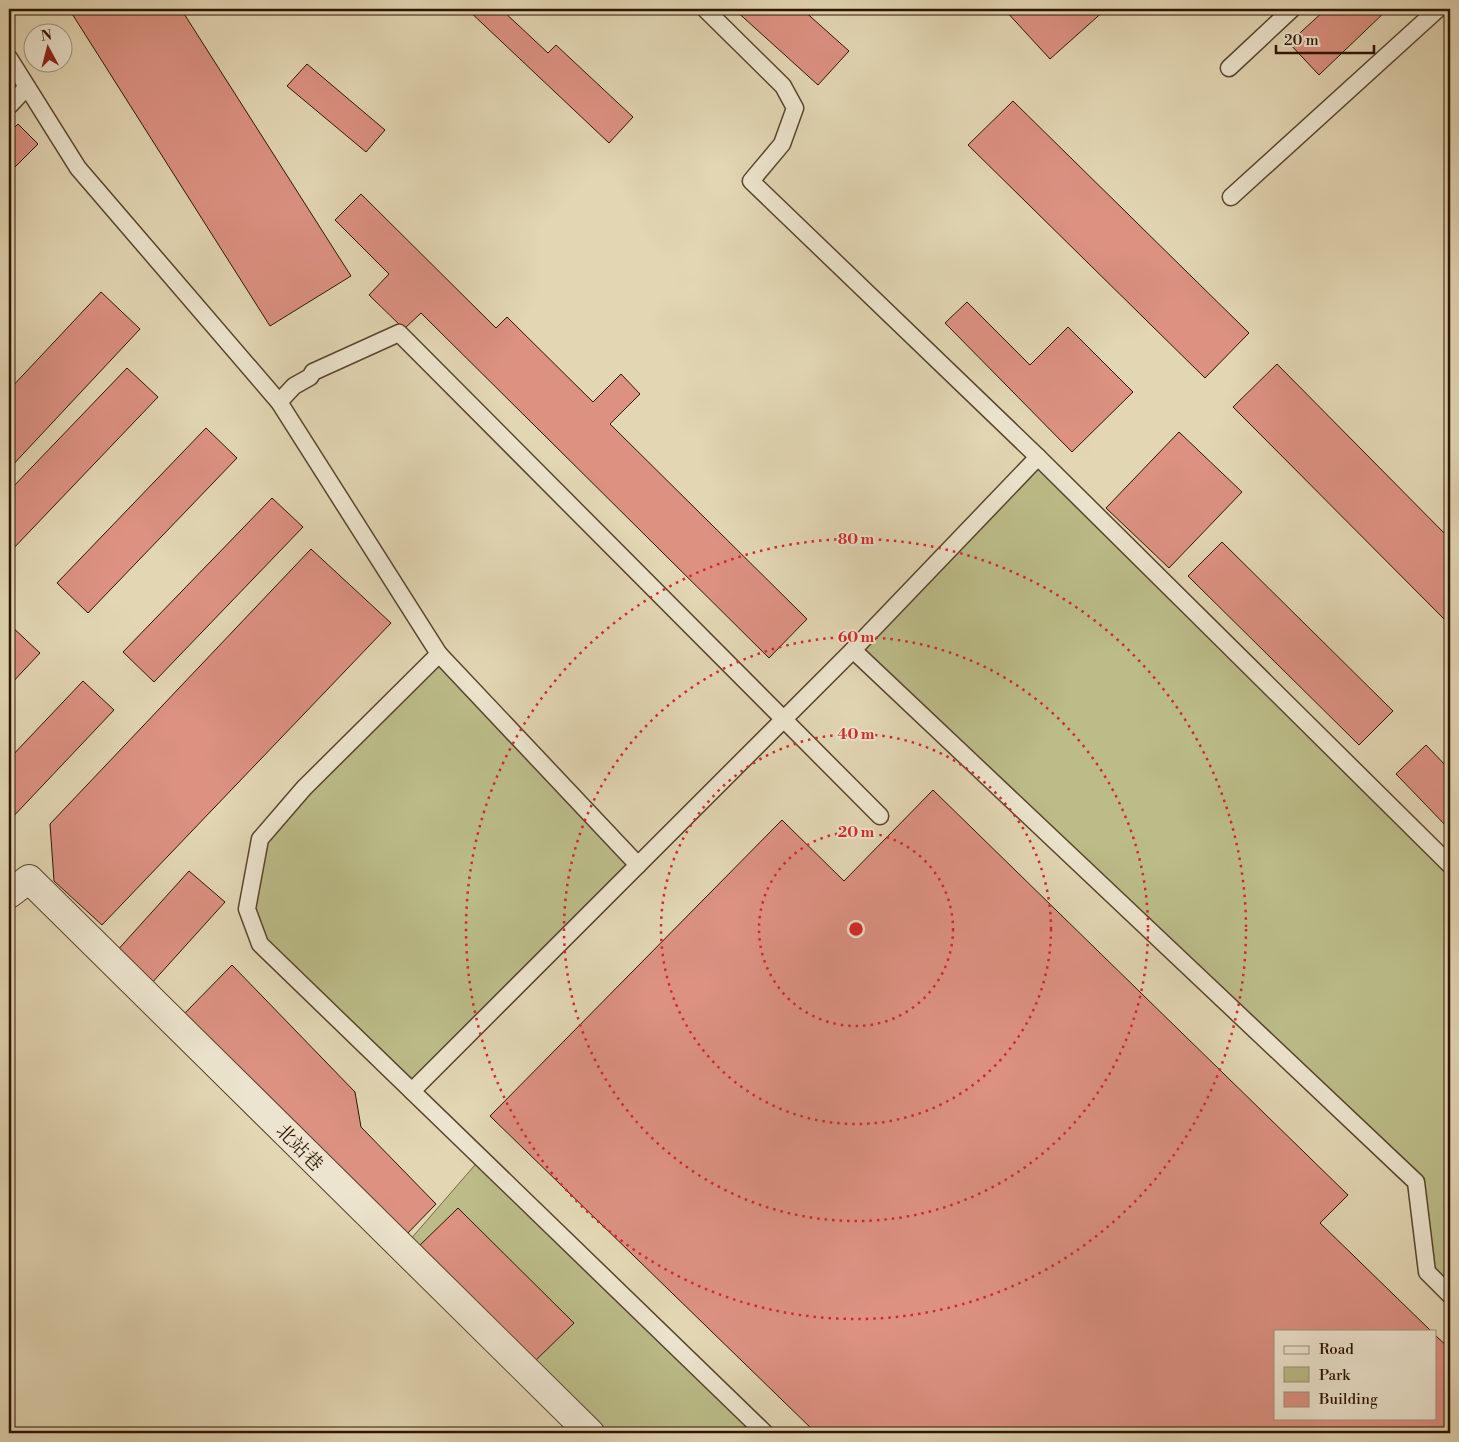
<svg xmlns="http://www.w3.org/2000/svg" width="1459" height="1442" font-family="'Libre Bodoni','Noto Serif SC',serif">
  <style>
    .green { fill: #bbbc88; stroke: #746844 }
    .building { fill: #dc9181; stroke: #2d1400 }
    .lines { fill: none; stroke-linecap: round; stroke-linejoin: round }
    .lane-casing { stroke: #5a442d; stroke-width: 19 }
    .street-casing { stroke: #5a442d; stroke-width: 30 }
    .lane { stroke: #ece4ce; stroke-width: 16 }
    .street { stroke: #ece4ce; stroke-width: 28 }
    .ring { fill: none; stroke: #d62828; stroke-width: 2.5; stroke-dasharray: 2.5 5 }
    .labels { text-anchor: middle; stroke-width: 4; stroke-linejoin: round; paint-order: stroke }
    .street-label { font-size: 19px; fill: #2d1400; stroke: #ece4ce }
    .centre { fill: #d62828; stroke: #ece4ce; stroke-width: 2.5 }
    .ring-label { font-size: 15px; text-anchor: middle; font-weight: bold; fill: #d62828; stroke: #ece4ce; stroke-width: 4; stroke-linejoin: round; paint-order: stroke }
  </style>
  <rect width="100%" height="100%" fill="#e2d6b3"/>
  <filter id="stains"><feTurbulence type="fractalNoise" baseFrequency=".004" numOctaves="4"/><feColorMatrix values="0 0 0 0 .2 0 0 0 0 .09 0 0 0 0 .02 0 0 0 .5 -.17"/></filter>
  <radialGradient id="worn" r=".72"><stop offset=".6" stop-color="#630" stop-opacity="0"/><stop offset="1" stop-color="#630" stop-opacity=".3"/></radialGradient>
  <!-- green -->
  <g class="green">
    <path d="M1038 457 1450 865V1295L1427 1272 1416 1182 853 650Z"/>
    <path d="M439 654 638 865 412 1091 264 948 247 909 260 839Z"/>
    <path d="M481 1158 765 1433H590L403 1248Z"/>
  </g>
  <!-- building -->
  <g class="building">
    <path d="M69 9H181L351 276 270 326Z"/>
    <path d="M467 9H501L548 53 556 45 633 117 609 143Z"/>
    <path d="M734 9H802L849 51 818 85Z"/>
    <path d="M1004 9H1106L1050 59Z"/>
    <path d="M1326 9H1388L1319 75 1289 43Z"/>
    <path d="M307 64 385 130 366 152 287 86Z"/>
    <path d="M1013 101 1249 333 1205 378 968 145Z"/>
    <path d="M18 124 38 144 9 173V133Z"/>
    <path d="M361 194 496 328 507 317 593 402 621 374 640 394 610 424 807 619 769 658 421 313 404 329 369 295 389 274 335 220Z"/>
    <path d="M101 292 140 329 9 469V390Z"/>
    <path d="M967 302 1030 365 1068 327 1133 392 1072 452 945 323Z"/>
    <path d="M1277 364 1450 539V625L1233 407Z"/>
    <path d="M127 368 158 397 10 552 9 491Z"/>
    <path d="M206 428 237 458 88 613 57 583Z"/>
    <path d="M1179 432 1242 492 1169 568 1106 508Z"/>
    <path d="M272 498 303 527 154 682 123 652Z"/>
    <path d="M1222 542 1393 711 1359 745 1188 576Z"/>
    <path d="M311 549 391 623 102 925 54 881 50 824Z"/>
    <path d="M9 624 40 653 9 686Z"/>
    <path d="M83 681 114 710 9 821V759Z"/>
    <path d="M1426 745 1450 770V830L1396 774Z"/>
    <path d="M933 790 1348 1195 1320 1223 1431 1331H1275V1418H1435V1335L1450 1349V1433H816L490 1116 782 820 844 881Z"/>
    <path d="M189 871 225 902 150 985 115 953Z"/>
    <path d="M232 965 355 1092 361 1127 436 1204 406 1235 183 1015Z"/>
    <path d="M458 1208 574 1323 534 1362 418 1247Z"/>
  </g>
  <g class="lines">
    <defs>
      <g id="lane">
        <path d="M705 9 783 86 795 108 782 144 751 181 1038 457 1450 865"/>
        <path d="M9 58 78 168 279 402 439 654 304 788 260 839 247 909 260 944 765 1433"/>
        <path d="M1229 68 1292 9"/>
        <path d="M9 106 27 87"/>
        <path d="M1231 197 1438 9"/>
        <path d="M279 402 294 386 310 377 313 372 399 333 880 816"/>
        <path d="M853 650 1038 457"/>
        <path d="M439 654 638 865"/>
        <path d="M412 1091 853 650 1416 1182 1427 1272 1450 1295"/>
      </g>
      <path id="street" d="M9 894 29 879 590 1433"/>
    </defs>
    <!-- lane casing -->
    <use href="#lane" class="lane-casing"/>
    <!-- street casing -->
    <use href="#street" class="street-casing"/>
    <!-- lane -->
    <use href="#lane" class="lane"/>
    <!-- street -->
    <use href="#street" class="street"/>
  </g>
  <!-- distance rings -->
  <g class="ring">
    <circle cx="856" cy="929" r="97"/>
    <circle cx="856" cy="929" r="195"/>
    <circle cx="856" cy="929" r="292"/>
    <circle cx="856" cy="929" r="390"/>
  </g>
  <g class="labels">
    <!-- street labels -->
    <g class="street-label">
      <text transform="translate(300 1147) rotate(45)" y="7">北站巷</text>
    </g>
  </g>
  <circle cx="856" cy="929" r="8" class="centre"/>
  <g class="ring-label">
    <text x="856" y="544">80 m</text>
    <text x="856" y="642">60 m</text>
    <text x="856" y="739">40 m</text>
    <text x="856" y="837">20 m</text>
  </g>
  <!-- margin -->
  <rect width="1459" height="1442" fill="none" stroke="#e2d6b3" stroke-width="30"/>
  <rect x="10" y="10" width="1439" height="1422" fill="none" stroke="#2d1400" stroke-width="2.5"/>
  <rect x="15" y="15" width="1429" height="1412" fill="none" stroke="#2d1400"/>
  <!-- legend -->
  <rect x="1274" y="1330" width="162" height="90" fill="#ece4ce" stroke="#a0917c"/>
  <rect x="1284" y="1346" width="25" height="8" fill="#ece4ce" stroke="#a0917c"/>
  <text x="1319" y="1354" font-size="15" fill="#2d1400">Road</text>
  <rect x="1284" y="1367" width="25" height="15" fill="#bbbc88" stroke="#a0917c"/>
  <text x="1319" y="1380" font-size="15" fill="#2d1400">Park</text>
  <rect x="1284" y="1392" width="25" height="15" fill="#dc9181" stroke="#a0917c"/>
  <text x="1319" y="1404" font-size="15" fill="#2d1400">Building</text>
  <!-- north arrow -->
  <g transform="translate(48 48) rotate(353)"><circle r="24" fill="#ece4ce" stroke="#a0917c"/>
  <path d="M0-4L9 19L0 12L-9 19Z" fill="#8f2418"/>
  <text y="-8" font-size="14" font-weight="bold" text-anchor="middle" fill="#2d1400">N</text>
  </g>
  <!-- scale -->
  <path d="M1276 45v8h98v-8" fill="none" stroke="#2d1400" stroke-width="2.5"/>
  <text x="1284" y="45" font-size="15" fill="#2d1400" stroke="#ece4ce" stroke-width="4" paint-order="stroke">20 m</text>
  <rect width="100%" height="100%" filter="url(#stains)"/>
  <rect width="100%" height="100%" fill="url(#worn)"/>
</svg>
